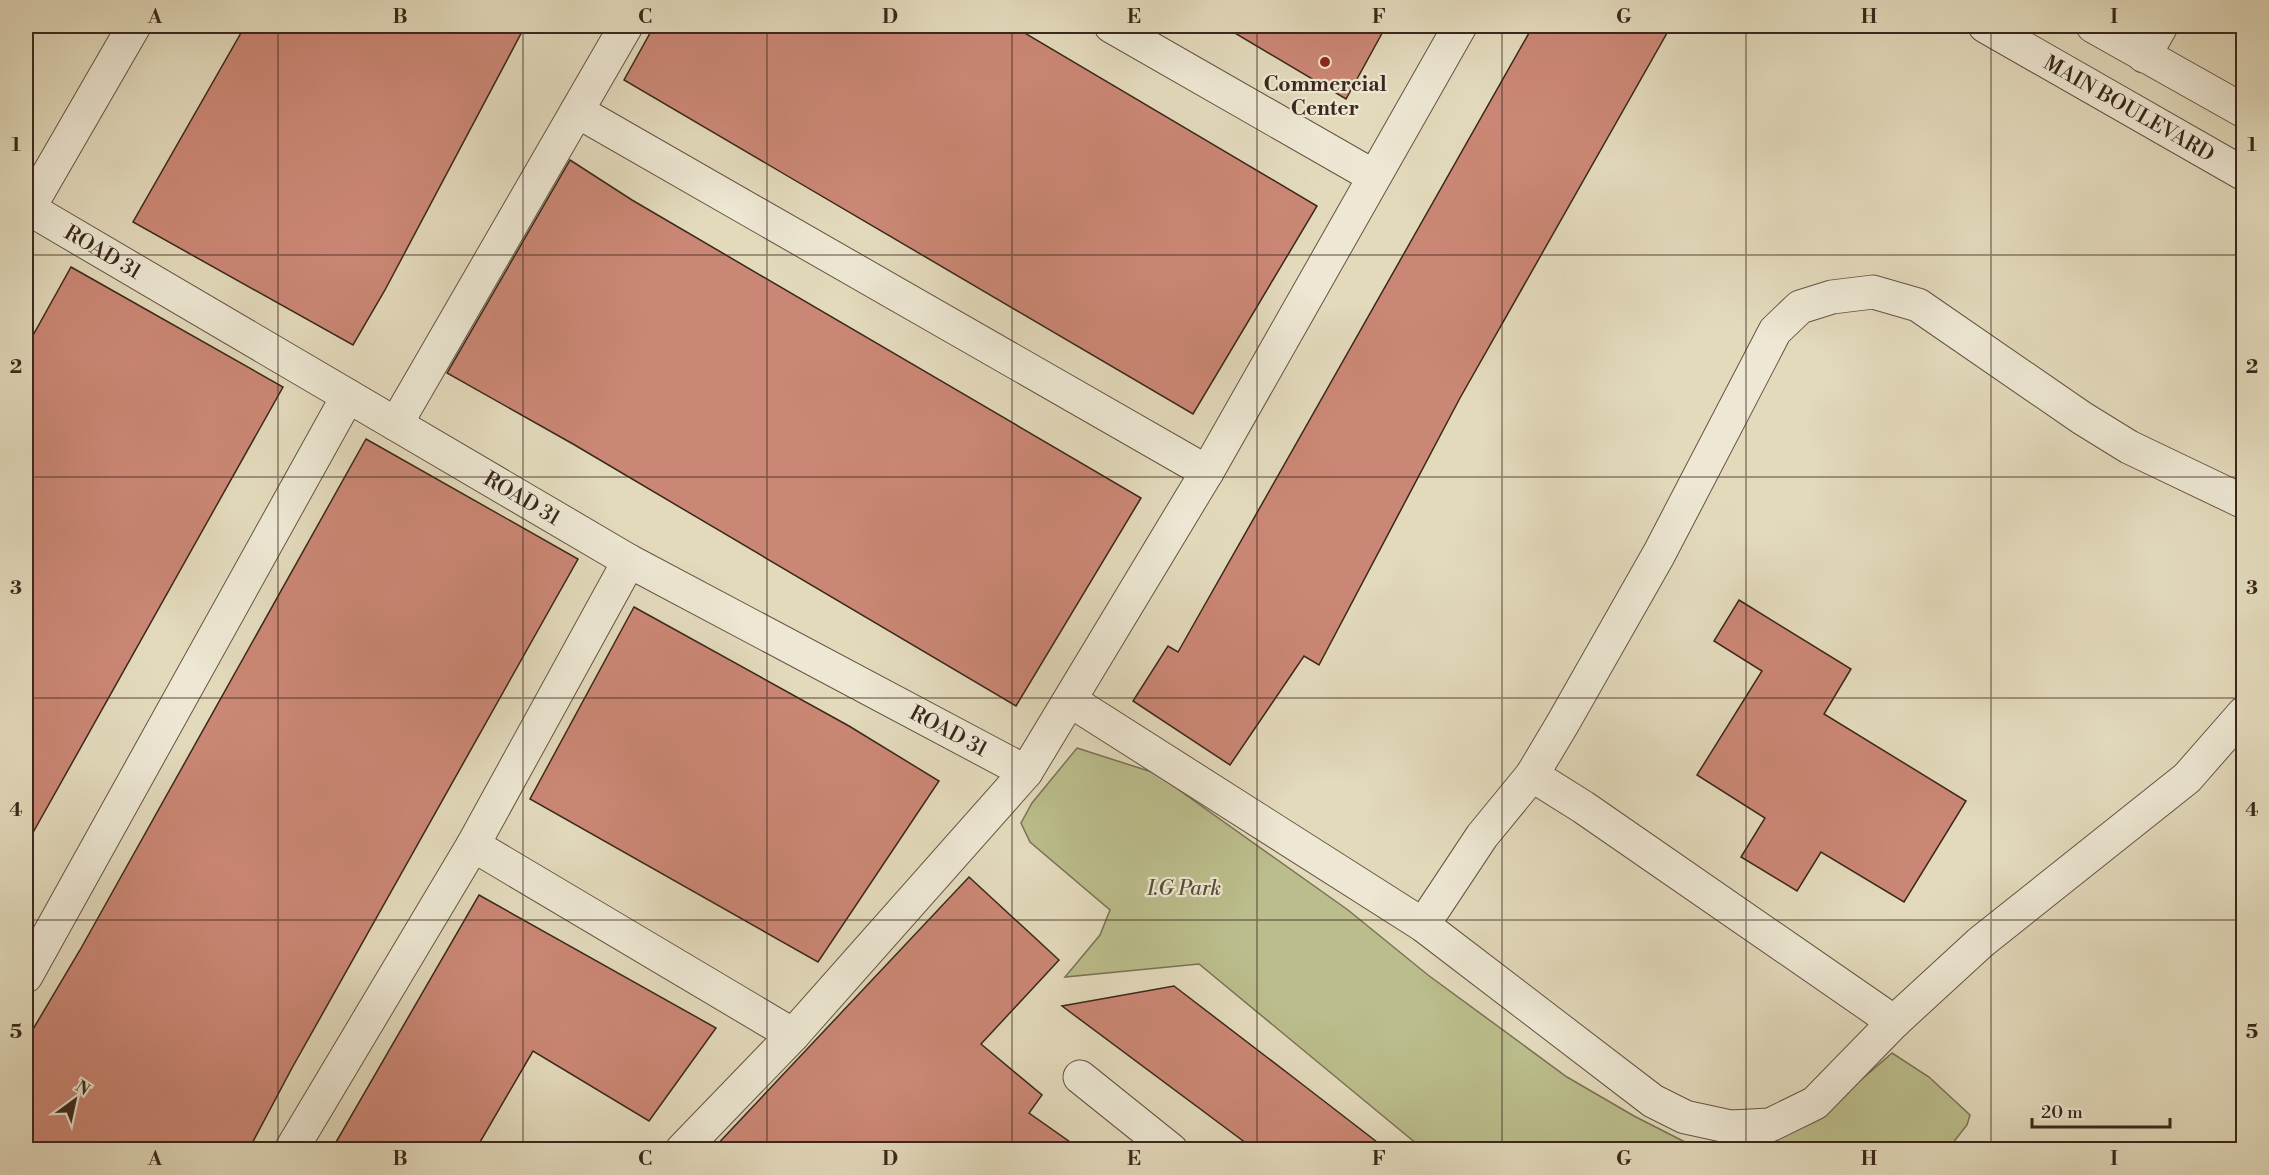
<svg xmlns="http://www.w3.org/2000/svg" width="2269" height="1175" font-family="'Libre Bodoni',serif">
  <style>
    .green { fill: #bbbd8c; stroke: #7a7254; stroke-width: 1.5 }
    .building { fill: #cb8775; stroke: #3a281b; stroke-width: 1.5 }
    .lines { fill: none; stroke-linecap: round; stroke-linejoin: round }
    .minor-casing { stroke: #645443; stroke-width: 35 }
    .minor { stroke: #ede7d3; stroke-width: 33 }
    .grid { fill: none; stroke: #3a281b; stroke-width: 1.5; stroke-opacity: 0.55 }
    .poi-dot { fill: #8f2418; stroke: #ede7d3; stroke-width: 2 }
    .labels { text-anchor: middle; stroke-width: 4.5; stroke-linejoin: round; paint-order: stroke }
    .poi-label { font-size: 21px; font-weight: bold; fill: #3a281b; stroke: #ede7d3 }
    .street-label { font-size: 21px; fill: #3a281b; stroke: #ede7d3 }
    .park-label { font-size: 21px; font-style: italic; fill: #5a4d37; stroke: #ede7d3 }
    .neatline { fill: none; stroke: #3a281b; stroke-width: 2 }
    .grid-label { font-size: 20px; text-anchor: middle; font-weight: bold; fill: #3a281b }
  </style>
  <rect width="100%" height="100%" fill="#e3dabc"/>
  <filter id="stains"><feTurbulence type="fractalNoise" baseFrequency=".00333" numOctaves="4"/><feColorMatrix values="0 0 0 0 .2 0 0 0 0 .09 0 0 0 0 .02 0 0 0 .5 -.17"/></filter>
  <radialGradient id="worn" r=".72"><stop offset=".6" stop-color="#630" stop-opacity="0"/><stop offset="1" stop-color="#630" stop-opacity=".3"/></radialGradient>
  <!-- green -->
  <g class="green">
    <path d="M1077 748 1155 773 1348 910 1428 975 1567 1077 1634 1116 1683 1141 1710 1149H1423L1199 964 1065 977 1100 935 1110 910 1030 842 1021 823 1032 803Z"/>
    <path d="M1892 1053 1929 1077 1970 1115 1967 1125 1948 1149 1745 1150C1803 1132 1847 1092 1892 1053Z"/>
  </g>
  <!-- building -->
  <g class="building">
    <path d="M245 26H525L385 290 353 345 133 222Z"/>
    <path d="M654 26H1013L1317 206 1193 414 624 80Z"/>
    <path d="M1223 26H1386L1346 99Z"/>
    <path d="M1533 26H1671L1460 398 1319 665 1304 656 1230 765 1133 701 1168 646 1178 652Z"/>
    <path d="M570 160 632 200 1141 498 1016 706 573 444 447 373Z"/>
    <path d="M71 267 283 387 26 845V348Z"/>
    <path d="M366 439 578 559 292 1068 249 1149H26V1041L80 950Z"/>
    <path d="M1739 600 1851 669 1824 714 1966 801 1904 902 1821 852 1797 891 1741 857 1765 818 1697 775 1762 671 1714 641Z"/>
    <path d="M634 607 849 726 939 781 818 962 530 799Z"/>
    <path d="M969 877 1059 960 981 1044 1042 1095 1029 1113 1080 1149H713Z"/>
    <path d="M479 895 716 1028 649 1121 533 1051 476 1149H332Z"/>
    <path d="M1174 986 1298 1081 1386 1149H1254L1062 1006Z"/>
  </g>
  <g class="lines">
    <defs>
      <g id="minor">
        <path d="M1111 26 1373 176"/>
        <path id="s1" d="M1985 26 2244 174"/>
        <path d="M2093 26 2244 111"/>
        <path d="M2144 56 2161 26"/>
        <path d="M577 111 1207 472"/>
        <path id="s2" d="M28 208 629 561 1026 772"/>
        <path d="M26 213 134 26"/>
        <path d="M396 424 626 26"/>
        <path d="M1071 701 1423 925 1653 1101 1685 1117 1731 1127 1770 1125 1815 1103 1894 1022 1981 942 2187 778 2244 713"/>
        <path d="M1532 775 1583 807 1894 1022"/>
        <path d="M473 845 793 1035"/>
        <path d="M1423 925 1482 836 1532 775 1563 723 1659 554 1775 331 1800 307 1832 297 1873 292 1918 305 2082 418 2129 447 2244 502"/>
        <path d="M26 976 348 396"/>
        <path d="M1080 1077 1171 1150"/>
        <path d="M291 1150 473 845 629 561"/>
        <path d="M682 1150 793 1035 1026 772 1207 472 1460 26"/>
      </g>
    </defs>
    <!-- minor casing -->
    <use href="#minor" class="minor-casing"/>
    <!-- minor -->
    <use href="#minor" class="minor"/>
  </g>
  <!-- grid -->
  <path class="grid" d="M278 26V1150M523 26V1150M767 26V1150M1012 26V1150M1257 26V1150M1502 26V1150M1746 26V1150M1991 26V1150M26 255H2244M26 477H2244M26 698H2244M26 920H2244"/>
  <!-- markers -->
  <circle class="poi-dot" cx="1325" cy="62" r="6"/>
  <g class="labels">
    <!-- poi labels -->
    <g class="poi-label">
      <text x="1325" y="91">Commercial<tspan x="1325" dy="24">Center</tspan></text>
    </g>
    <!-- street labels -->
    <g class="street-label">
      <text dy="7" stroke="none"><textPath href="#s1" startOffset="166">MAIN BOULEVARD</textPath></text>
      <text dy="7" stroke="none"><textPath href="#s2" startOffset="87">ROAD 31</textPath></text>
      <text dy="7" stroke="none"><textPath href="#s2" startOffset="573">ROAD 31</textPath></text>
      <text dy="7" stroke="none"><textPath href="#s2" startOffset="1059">ROAD 31</textPath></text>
    </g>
    <!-- park labels -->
    <g class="park-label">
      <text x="1184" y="895">I.G Park</text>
    </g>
  </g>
  <!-- margin -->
  <rect width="2269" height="1175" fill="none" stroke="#e3dabc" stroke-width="66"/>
  <!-- north arrow -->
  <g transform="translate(75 1100) rotate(33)" stroke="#ede7d3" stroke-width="4.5" paint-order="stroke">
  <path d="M0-4.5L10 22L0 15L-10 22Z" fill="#3a281b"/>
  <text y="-9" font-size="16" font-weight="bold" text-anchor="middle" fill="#3a281b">N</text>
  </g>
  <!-- scale -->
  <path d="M2032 1118v9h138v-9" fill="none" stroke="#3a281b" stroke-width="3"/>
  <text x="2041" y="1118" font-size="18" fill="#3a281b" stroke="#ede7d3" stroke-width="4.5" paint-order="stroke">20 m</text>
  <rect x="33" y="33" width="2203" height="1109" class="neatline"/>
  <g class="grid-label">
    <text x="155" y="23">A</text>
    <text x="400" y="23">B</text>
    <text x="645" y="23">C</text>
    <text x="890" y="23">D</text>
    <text x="1134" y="23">E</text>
    <text x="1379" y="23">F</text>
    <text x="1624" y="23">G</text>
    <text x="1869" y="23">H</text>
    <text x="2114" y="23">I</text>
    <text x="16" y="151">1</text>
    <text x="2252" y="151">1</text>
    <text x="16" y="373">2</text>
    <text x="2252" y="373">2</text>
    <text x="16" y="594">3</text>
    <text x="2252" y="594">3</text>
    <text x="16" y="816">4</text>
    <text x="2252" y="816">4</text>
    <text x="16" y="1038">5</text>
    <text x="2252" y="1038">5</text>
    <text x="155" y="1165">A</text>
    <text x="400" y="1165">B</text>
    <text x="645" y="1165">C</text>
    <text x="890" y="1165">D</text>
    <text x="1134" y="1165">E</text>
    <text x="1379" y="1165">F</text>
    <text x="1624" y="1165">G</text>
    <text x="1869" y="1165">H</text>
    <text x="2114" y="1165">I</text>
  </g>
  <rect width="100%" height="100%" filter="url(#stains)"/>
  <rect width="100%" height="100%" fill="url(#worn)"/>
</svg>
